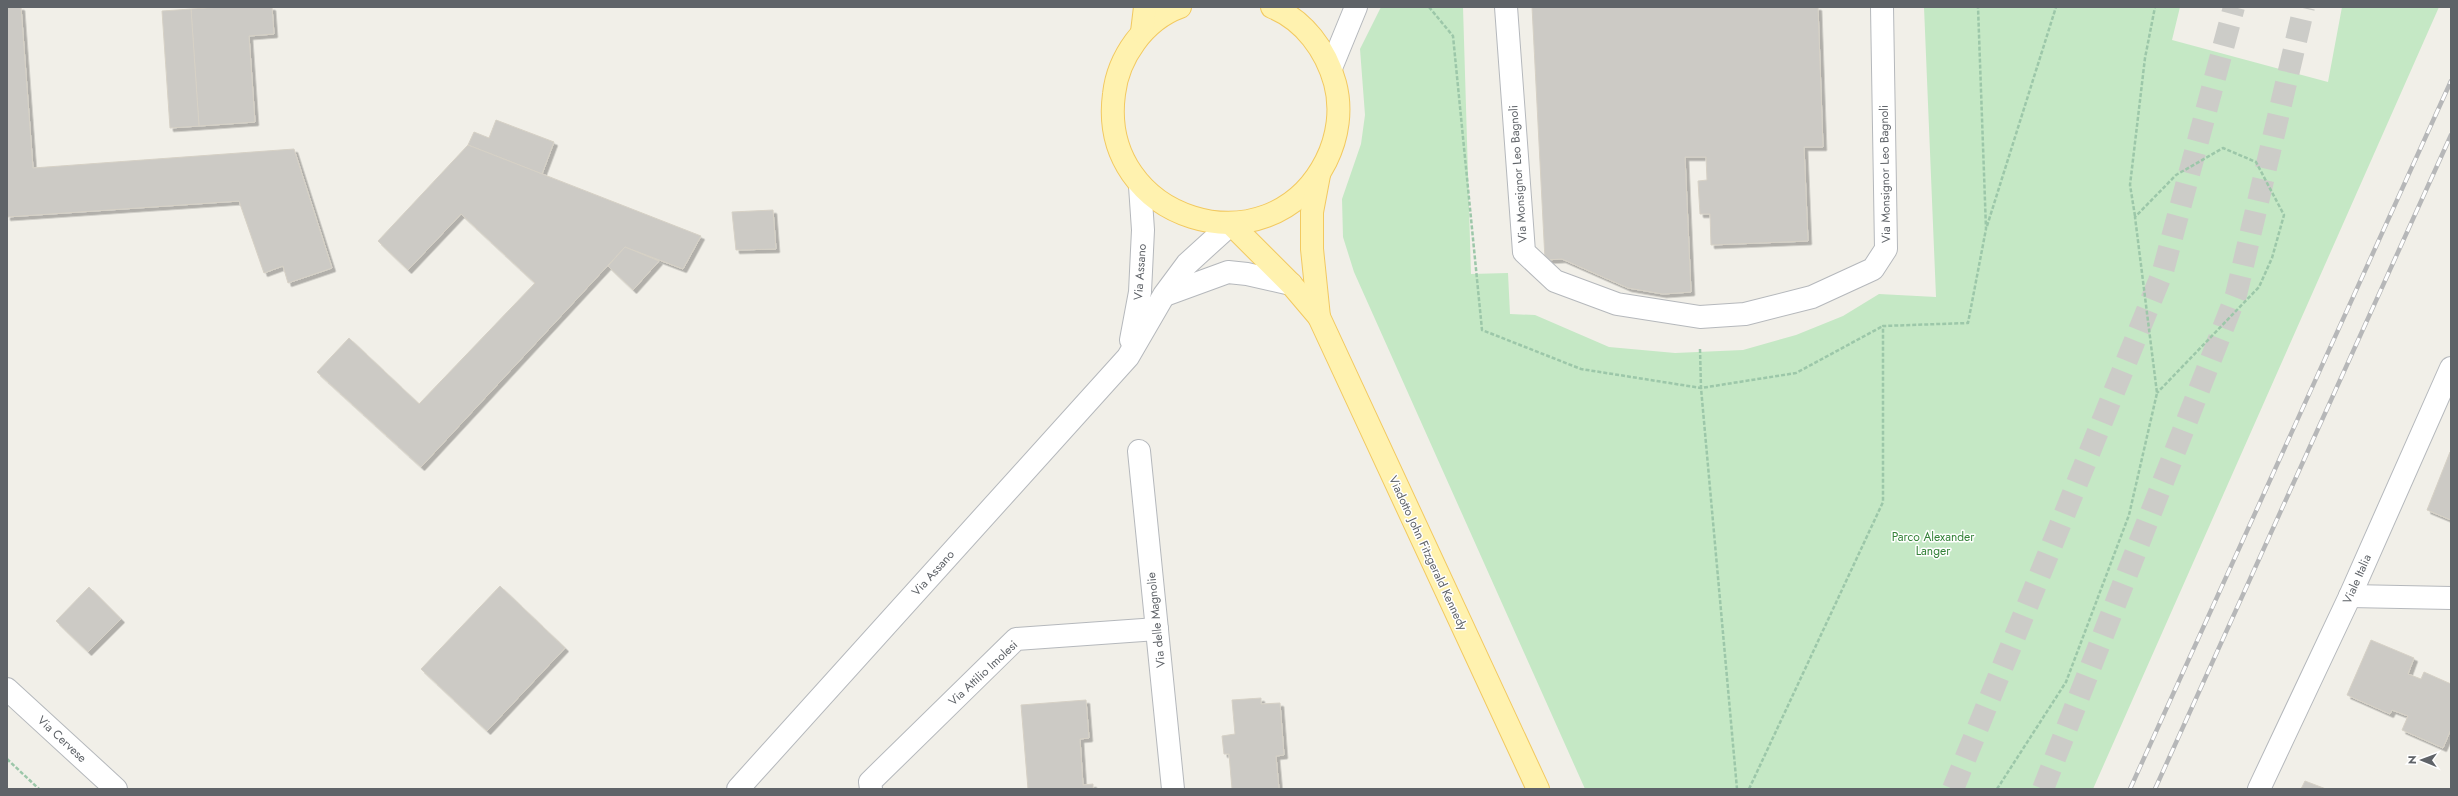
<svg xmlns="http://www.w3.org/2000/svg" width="2458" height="796" font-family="Jost,sans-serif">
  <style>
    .green { fill: #c5e8c5 }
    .building { fill: #cccac5; stroke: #d6d1c6; filter: url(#shadow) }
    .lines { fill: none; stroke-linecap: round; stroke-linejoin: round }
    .highway-tunnel { stroke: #ccccc8; stroke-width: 22; stroke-dasharray: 22 11; stroke-linecap: butt }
    .minor-casing { stroke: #b5b8bc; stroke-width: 24 }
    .major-casing { stroke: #f2c960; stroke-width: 24 }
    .path { stroke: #9cc7a9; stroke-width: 2.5; stroke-dasharray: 4 2; stroke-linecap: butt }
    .minor { stroke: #fff; stroke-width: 22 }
    .major { stroke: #fff2af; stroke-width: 22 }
    .rail-casing { stroke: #b6b7b8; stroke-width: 4.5 }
    .rail { stroke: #fff; stroke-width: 3; stroke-dasharray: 9; stroke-linecap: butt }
    .labels { text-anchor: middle; stroke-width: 3; stroke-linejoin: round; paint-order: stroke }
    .street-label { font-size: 12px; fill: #5f6368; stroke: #fff }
    .park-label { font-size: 12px; fill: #348238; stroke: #fff }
  </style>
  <defs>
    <filter id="shadow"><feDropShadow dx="3.5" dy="3.5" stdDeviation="0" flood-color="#0004"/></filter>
  </defs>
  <rect width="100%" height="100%" fill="#f1efe8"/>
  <!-- green -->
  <path class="green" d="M1381 7H1463L1471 274 1508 273 1510 314 1535 315 1609 347 1675 353 1743 350 1796 335 1843 316 1879 294 1936 297 1924 7H2180L2172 40 2328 82 2342 7H2439L2093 789H1585L1354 272 1343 237 1342 199 1361 144 1365 115 1360 49Z"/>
  <!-- building -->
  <g class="building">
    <path d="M7 7H21L33 168 294 149 332 268 288 283 283 266 264 273 239 201 7 217Z"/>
    <path d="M223 7H272L274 34 249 36 255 122 199 126 191 9Z"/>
    <path d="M1532 7H1818L1823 147H1804L1808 241 1711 245 1710 214H1700L1698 181 1707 180 1706 157H1685L1691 292 1663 294 1628 288 1562 259 1545 260Z"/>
    <path d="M191 9 199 126 170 128 162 11Z"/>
    <path d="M496 120 554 142 542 174 468 145 474 132 489 138Z"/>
    <path d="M468 145 701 236 683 269 625 247 421 467 317 372 349 338 419 404 535 283 461 214 408 270 378 241Z"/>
    <path d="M773 210 776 249 736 250 732 212Z"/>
    <path d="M625 247 659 261 633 290 608 266Z"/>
    <path d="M2450 452H2451V520L2427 510Z"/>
    <path d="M500 586 565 648 487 731 421 669Z"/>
    <path d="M89 587 121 619 88 652 56 621Z"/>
    <path d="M2371 640 2414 658 2408 674 2421 679 2424 672 2451 684V729L2443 748 2402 730 2408 716 2392 710 2390 714 2347 695Z"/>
    <path d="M1261 698V704L1280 703 1284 755 1276 756 1279 789H1232L1229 754H1224L1222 736 1235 734 1232 700Z"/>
    <path d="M1086 700 1089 738 1080 739 1083 785 1093 784V789H1028L1021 705Z"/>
    <path d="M2305 781 2326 789H2301Z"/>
  </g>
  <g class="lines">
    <!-- highway-tunnel -->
    <g class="highway-tunnel">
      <path d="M1953 789 2163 271 2234 7"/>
      <path d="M2043 789 2236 295 2304 7"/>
    </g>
    <defs>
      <g id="minor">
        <path d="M1506 7 1524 252 1555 281 1617 304 1700 317 1745 314 1812 297 1873 269 1886 249 1882 7"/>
        <path d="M1331 68 1356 7"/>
        <path d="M1165 295 1228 272 1247 274 1291 284"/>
        <path d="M1131 340 1140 292 1143 230 1140 186"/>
        <path d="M1139 451 1173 789"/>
        <path d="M2350 596 2451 598"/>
        <path d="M7 689 116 789"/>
        <path d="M738 789 1128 357 1164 295 1187 264 1231 224"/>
        <path d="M871 789 870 782 1016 639 1157 629"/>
        <path d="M2259 789 2350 596 2451 368"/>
      </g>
      <g id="major">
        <path d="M1180 7C1144 20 1118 58 1114 94 1097 220 1269 274 1326 161 1338 137 1342 109 1335 83 1326 50 1304 20 1272 7"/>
        <path d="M1142 32 1145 7"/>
        <path d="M1319 175 1312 212V249L1319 317"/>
        <path d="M1231 224 1291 284 1319 317 1538 789"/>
      </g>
    </defs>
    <!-- minor casing -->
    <use href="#minor" class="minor-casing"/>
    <!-- major casing -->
    <use href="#major" class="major-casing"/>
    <!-- path -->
    <g class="path">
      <path d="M1429 7 1453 36 1482 330 1581 369 1701 388 1796 373 1883 326"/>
      <path d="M2135 216 2130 185 2145 58 2155 7"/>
      <path d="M1987 226 2056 7"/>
      <path d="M1700 349 1701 388 1737 789"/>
      <path d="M7 759 39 789"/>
      <path d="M1749 789 1883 502V326L1968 323 1986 229 1978 7"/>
      <path d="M1997 789 2066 682 2129 515 2157 393 2135 217 2176 175 2223 148 2256 162 2284 215 2272 258 2259 287 2157 393"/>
    </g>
    <!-- minor -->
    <use href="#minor" class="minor"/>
    <!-- major -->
    <use href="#major" class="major"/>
    <defs>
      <g id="rail">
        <path d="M2130 789 2451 81"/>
        <path d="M2155 789 2451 135"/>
      </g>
    </defs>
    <!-- rail casing -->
    <use href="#rail" class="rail-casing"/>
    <!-- rail -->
    <use href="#rail" class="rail"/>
  </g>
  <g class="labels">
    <!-- street labels -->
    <g class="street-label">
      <text transform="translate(1518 174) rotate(-94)" y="4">Via Monsignor Leo Bagnoli</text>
      <text transform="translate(1885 174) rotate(-91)" y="4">Via Monsignor Leo Bagnoli</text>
      <text transform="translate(1140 272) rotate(-86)" y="4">Via Assano</text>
      <text transform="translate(1428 553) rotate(65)" y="4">Viadotto John Fitzgerald Kennedy</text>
      <text transform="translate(933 573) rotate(-48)" y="4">Via Assano</text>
      <text transform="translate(2357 579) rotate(-66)" y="4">Viale Italia</text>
      <text transform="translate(1156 620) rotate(-96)" y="4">Via delle Magnolie</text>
      <text transform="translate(983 673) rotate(-43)" y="4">Via Attilio Imolesi</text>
      <text transform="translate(62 739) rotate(43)" y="4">Via Cervese</text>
    </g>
    <!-- park labels -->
    <g class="park-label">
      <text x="1933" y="541">Parco Alexander<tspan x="1933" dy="14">Langer</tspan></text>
    </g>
  </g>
  <!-- border -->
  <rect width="2458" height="796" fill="none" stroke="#5f6368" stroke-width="16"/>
  <!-- north arrow -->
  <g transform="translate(2422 760) rotate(271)" stroke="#ffffff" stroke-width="3" paint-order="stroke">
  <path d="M0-3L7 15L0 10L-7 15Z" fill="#5f6368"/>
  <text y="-6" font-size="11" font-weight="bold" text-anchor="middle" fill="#5f6368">N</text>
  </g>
</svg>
